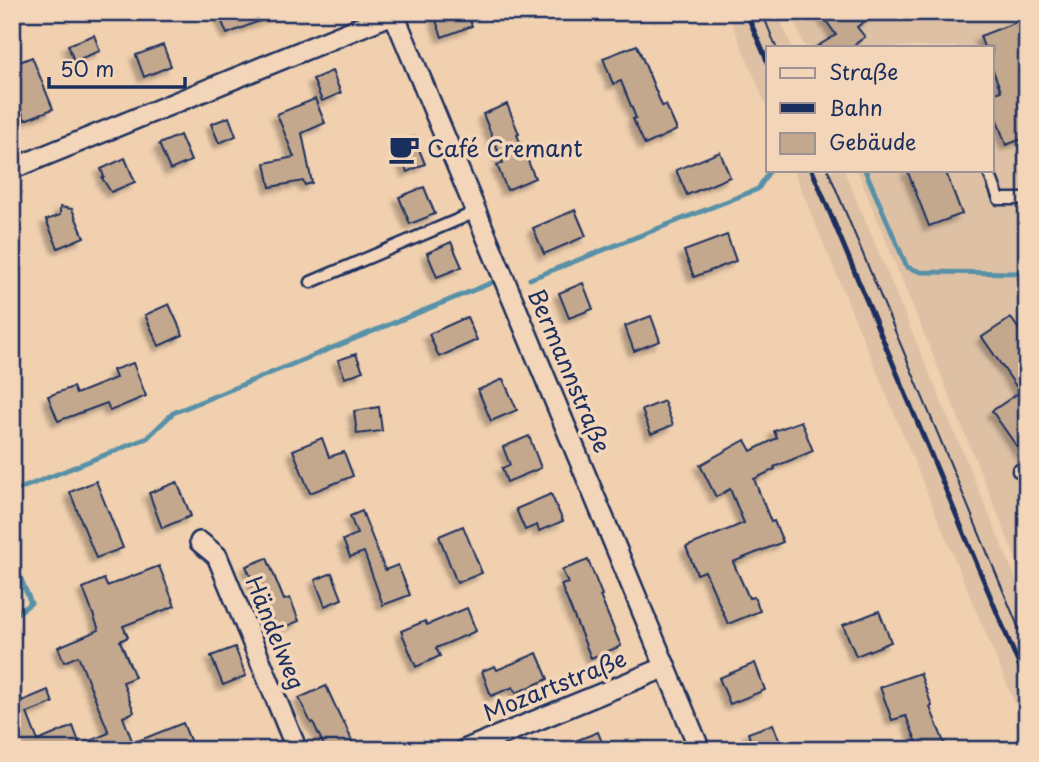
<svg xmlns="http://www.w3.org/2000/svg" width="1039" height="762" font-family="'Playpen Sans',sans-serif">
  <style>
    .built { fill: #dec1a4 }
    .lines { fill: none; stroke-linecap: round; stroke-linejoin: round }
    .stream { stroke: #5891a7; stroke-width: 5 }
    .building { fill: #c3a88e; stroke: #1b2f5e; stroke-width: 2; filter: url(#shadow) }
    .service-casing { stroke: #1b2f5e; stroke-width: 15 }
    .minor-casing { stroke: #1b2f5e; stroke-width: 24 }
    .service { stroke: #f3d5b9; stroke-width: 10 }
    .minor { stroke: #f3d5b9; stroke-width: 19 }
    .tram { stroke: #1b2f5e; stroke-width: 2 }
    .rail { stroke: #1b2f5e; stroke-width: 5 }
    .labels { text-anchor: middle; stroke-width: 7; stroke-linejoin: round; paint-order: stroke }
    .poi-label { font-size: 23px; fill: #1b2f5e; stroke: #f3d5b9; text-anchor: start }
    .street-label { font-size: 23px; fill: #1b2f5e; stroke: #f3d5b9 }
  </style>
  <defs>
    <filter id="shadow"><feDropShadow dx="-5" dy="5" stdDeviation="2" flood-color="#0004"/></filter>
  </defs>
  <rect width="100%" height="100%" fill="#f0d0af"/>
  <filter id="ink" filterUnits="userSpaceOnUse"><feTurbulence type="fractalNoise" baseFrequency=".0143" numOctaves="2"/><feDisplacementMap in="SourceGraphic" scale="14" xChannelSelector="R" yChannelSelector="G"/><feConvolveMatrix kernelMatrix="1 2 1 2 8 2 1 2 1" color-interpolation-filters="sRGB"/></filter>
  <g filter="url(#ink)">
    <!-- built -->
    <g class="built">
      <path d="M727 12H777L792 47H768V110Z"/>
      <path d="M790 12H1027V586L857 170H992V47H805Z"/>
      <path d="M793 170H844L1027 605V733Z"/>
    </g>
    <g class="lines">
      <!-- stream -->
      <g class="stream">
        <path d="M865 170 907 267 921 272 1027 273"/>
        <path d="M530 279 758 189 770 170"/>
        <path d="M12 492 147 438 173 413 491 283"/>
        <path d="M12 558 31 603 12 617"/>
      </g>
    </g>
    <!-- building -->
    <g class="building">
      <path d="M218 12H279V13L227 34Z"/>
      <path d="M433 12H467L472 26 442 37Z"/>
      <path d="M820 12H877L857 27 865 37 851 47H816L836 35Z"/>
      <path d="M1027 18V137L1006 145 992 106V94L1001 91 992 68V47H984L980 36Z"/>
      <path d="M94 35 100 51 74 61 68 45Z"/>
      <path d="M163 45 171 66 144 77 136 55Z"/>
      <path d="M637 45 662 106 666 105 677 130 645 145 633 119 636 118 621 81 613 84 603 58Z"/>
      <path d="M32 57 53 109 25 120 12 88V65Z"/>
      <path d="M332 71 341 93 322 101 313 79Z"/>
      <path d="M315 99 325 123 302 133 312 183 305 185 303 181 270 187 265 163 294 157 277 114Z"/>
      <path d="M507 104 519 134 517 135 535 178 507 190 497 165 503 163 483 114Z"/>
      <path d="M229 117 236 136 219 143 211 124Z"/>
      <path d="M180 135 191 161 170 170 159 144Z"/>
      <path d="M414 137 425 164 407 172 396 144Z"/>
      <path d="M720 152 730 177 687 195 676 170Z"/>
      <path d="M125 158 135 182 111 192 102 178 104 177 101 169Z"/>
      <path d="M907 170H945L962 214 929 226Z"/>
      <path d="M424 187 435 214 410 224 399 197Z"/>
      <path d="M60 207 72 209 84 237 58 248 46 220 60 215Z"/>
      <path d="M575 210 586 236 544 254 533 228Z"/>
      <path d="M727 235 736 261 694 277 684 251Z"/>
      <path d="M451 242 462 267 437 277 427 253Z"/>
      <path d="M583 283 593 309 569 318 559 293Z"/>
      <path d="M169 304 183 335 159 346 145 315Z"/>
      <path d="M651 316 660 341 634 351 625 326Z"/>
      <path d="M467 317 477 340 439 357 429 334Z"/>
      <path d="M1011 318 1027 341V458H1025L992 411 1020 392 982 337Z"/>
      <path d="M356 354 363 371 345 378 338 360Z"/>
      <path d="M133 363 146 396 110 411 107 403 58 421 48 396 73 387 76 394 116 378 113 370Z"/>
      <path d="M503 379 517 410 491 421 478 390Z"/>
      <path d="M664 401 673 425 651 434 642 410Z"/>
      <path d="M379 407 382 431 357 434 354 411Z"/>
      <path d="M801 421 813 451 774 467 775 469 754 479 771 522 774 521 783 542 733 562 749 598 754 597 760 611 728 624 705 571 697 574 686 547 744 523 730 489 716 497 700 465 745 440 751 451 777 438 774 431Z"/>
      <path d="M529 436 541 468 507 482 502 468 510 465 503 447Z"/>
      <path d="M322 438 329 457 344 452 353 476 310 493 293 450Z"/>
      <path d="M96 481 123 548 96 558 70 492Z"/>
      <path d="M177 482 191 516 162 528 149 493Z"/>
      <path d="M551 494 563 521 539 531 537 525 525 530 516 509Z"/>
      <path d="M362 511 385 570 398 565 410 595 383 605 364 552 350 557 343 540 357 534 350 516Z"/>
      <path d="M463 526 482 573 457 583 439 536Z"/>
      <path d="M267 558 284 600 290 598 299 621 277 630 261 593 258 594 246 566Z"/>
      <path d="M588 560 602 595 600 596 621 646 591 658 561 585 568 583 562 570Z"/>
      <path d="M159 566 175 606 123 626 128 637 120 641 135 677 123 682 134 712 123 717 133 743 183 723 194 750H17L22 748 12 724 13 678 22 701 48 690 53 703 27 713 38 741 73 726 80 745 109 733 78 656 64 662 58 647 99 630 83 588 104 579 107 586Z"/>
      <path d="M332 573 342 599 325 606 315 580Z"/>
      <path d="M467 608 476 631 436 648 440 656 416 667 401 631 425 621 427 625Z"/>
      <path d="M879 611 891 642 856 656 843 625Z"/>
      <path d="M235 647 246 676 223 685 211 656Z"/>
      <path d="M537 653 548 679 516 693 513 687 491 696 482 671 495 666 497 670Z"/>
      <path d="M755 663 765 690 730 704 719 678Z"/>
      <path d="M920 673 932 706 930 707 947 750H920L906 716 892 720 880 687Z"/>
      <path d="M326 686 343 723 344 722 356 750H326L313 722 311 723 299 698Z"/>
      <path d="M773 724 783 750H754L748 733Z"/>
      <path d="M598 732 605 750H555V749Z"/>
    </g>
    <g class="lines">
      <defs>
        <g id="service">
          <path d="M988 170 999 199H1027"/>
          <path d="M311 282 476 212"/>
          <path d="M1018 471 1027 465"/>
        </g>
        <g id="minor">
          <path d="M393 12 700 750"/>
          <path d="M12 169 393 14"/>
          <path d="M200 542 217 556 297 750"/>
          <path d="M464 750 666 667"/>
        </g>
      </defs>
      <!-- service casing -->
      <use href="#service" class="service-casing"/>
      <!-- minor casing -->
      <use href="#minor" class="minor-casing"/>
      <!-- service -->
      <use href="#service" class="service"/>
      <!-- minor -->
      <use href="#minor" class="minor"/>
      <!-- tram -->
      <g class="tram">
        <path d="M762 12 776 47"/>
        <path d="M828 170 1027 648"/>
      </g>
      <!-- rail -->
      <g class="rail">
        <path d="M746 12 768 63"/>
        <path d="M812 170 1027 684"/>
      </g>
    </g>
  </g>
  <!-- icons -->
  <defs>
    <symbol id="cafe-bare" viewBox="-9 -9 18 18"><path d="M-5.5-4.5H6V0H3Q3 3.5 0 3.5H-2.5Q-5.5 3.5-5.5 0ZM3-3.2v2h1.7v-2ZM-6 4.5H4V6H-6Z" fill="#1b2f5e" stroke="#f3d5b9" stroke-width="2.5" paint-order="stroke"/></symbol>
  </defs>
  <g fill-rule="evenodd">
    <use href="#cafe-bare" x="382" y="127" width="44" height="44"/>
  </g>
  <g class="labels">
    <!-- poi labels -->
    <g class="poi-label">
      <text x="427" y="157">Café Cremant</text>
    </g>
    <!-- street labels -->
    <g class="street-label">
      <text transform="translate(569 371) rotate(67)" y="8">Bermannstraße</text>
      <text transform="translate(275 633) rotate(68)" y="8">Händelweg</text>
      <text transform="translate(555 686) rotate(-22)" y="8">Mozartstraße</text>
    </g>
  </g>
  <!-- margin -->
  <rect width="1039" height="762" fill="none" stroke="#f3d5b9" stroke-width="42"/>
  <rect x="21" y="21" width="997" height="720" fill="none" stroke="#1b2f5e" stroke-width="2.5" filter="url(#ink)"/>
  <!-- legend -->
  <rect x="766" y="46" width="228" height="126" fill="#f3d5b9" stroke="#9d9395" stroke-width="2"/>
  <rect x="780" y="68" width="35" height="10" fill="#f3d5b9" stroke="#9d9395" stroke-width="2"/>
  <text x="829" y="80" font-size="21" fill="#1b2f5e">Straße</text>
  <rect x="780" y="103" width="35" height="10" fill="#1b2f5e" stroke="#9d9395" stroke-width="2"/>
  <text x="829" y="116" font-size="21" fill="#1b2f5e">Bahn</text>
  <rect x="780" y="133" width="35" height="21" fill="#c3a88e" stroke="#9d9395" stroke-width="2"/>
  <text x="829" y="150" font-size="21" fill="#1b2f5e">Gebäude</text>
  <!-- scale -->
  <path d="M49 77v10h136v-10" fill="none" stroke="#1b2f5e" stroke-width="3.5"/>
  <text x="60" y="77" font-size="21" fill="#1b2f5e" stroke="#f3d5b9" stroke-width="5" paint-order="stroke">50 m</text>
</svg>
